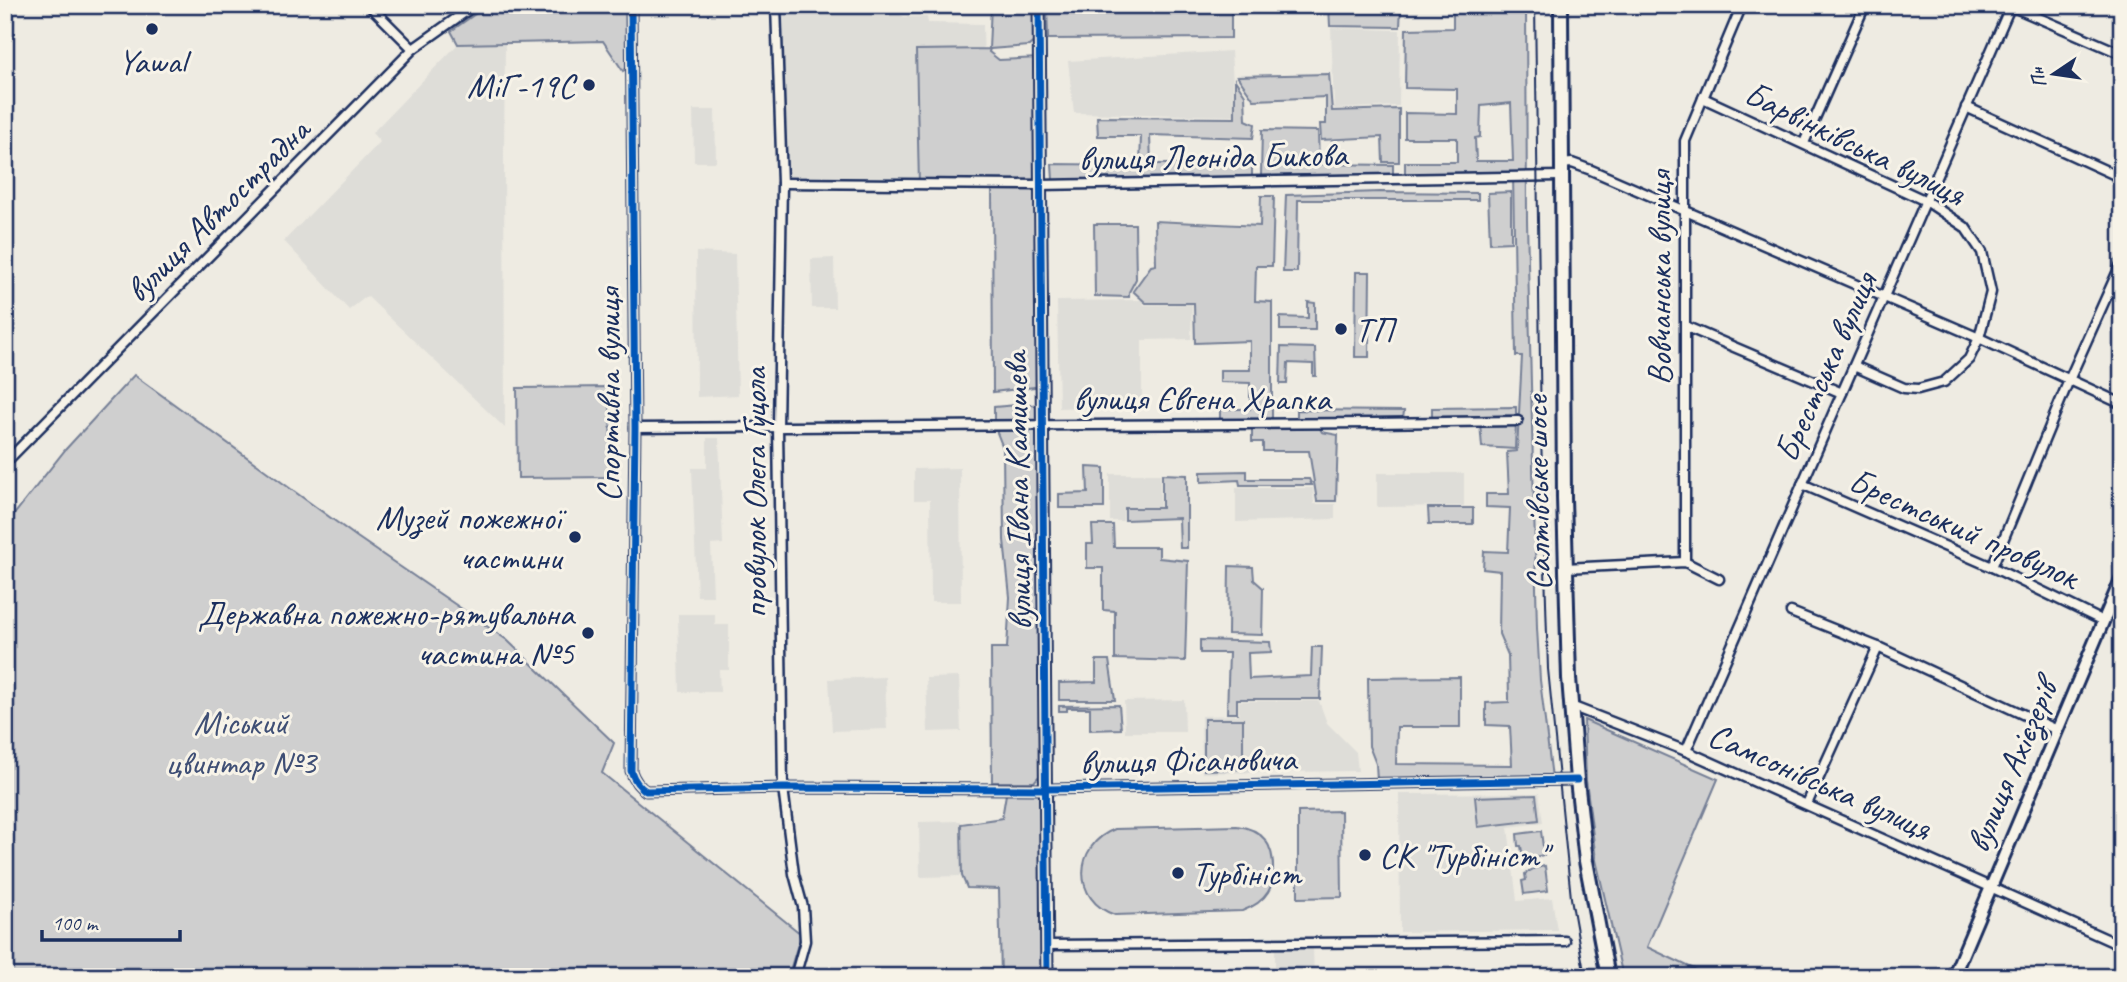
<svg xmlns="http://www.w3.org/2000/svg" width="2127" height="982" font-family="Caveat,sans-serif">
  <style>
    .built { fill: #deddd8 }
    .green { fill: #cfcfcf; stroke: #757f96; stroke-width: 2; fill-rule: evenodd }
    .lines { fill: none; stroke-linecap: round; stroke-linejoin: round }
    .minor-casing { stroke: #1b2f5e; stroke-width: 13 }
    .tertiary-casing { stroke: #1b2f5e; stroke-width: 15 }
    .secondary-casing { stroke: #1b2f5e; stroke-width: 16 }
    .primary-casing { stroke: #1b2f5e; stroke-width: 18 }
    .minor { stroke: #f7f3e8; stroke-width: 8 }
    .tertiary { stroke: #f7f3e8; stroke-width: 10 }
    .secondary { stroke: #f7f3e8; stroke-width: 10 }
    .primary { stroke: #f7f3e8; stroke-width: 12 }
    .tram { stroke: #1b2f5e; stroke-width: 2 }
    .cycleway-casing { stroke: #f7f3e8; stroke-width: 11 }
    .cycleway { stroke: #0057b8; stroke-width: 7 }
    .poi-dot { fill: #1b2f5e; stroke: #f7f3e8; stroke-width: 2.5 }
    .labels { text-anchor: middle; stroke-width: 6; stroke-linejoin: round; paint-order: stroke }
    .poi-label { font-size: 35px; fill: #1b2f5e; stroke: #f7f3e8; text-anchor: end }
    .street-label { font-size: 35px; fill: #1b2f5e; stroke: #f7f3e8 }
    .park-label { font-size: 35px; fill: #3f4f75; stroke: #f7f3e8 }
  </style>
  <rect width="100%" height="100%" fill="#eeebe2"/>
  <filter id="ink" filterUnits="userSpaceOnUse"><feTurbulence type="fractalNoise" baseFrequency=".0143" numOctaves="2"/><feDisplacementMap in="SourceGraphic" scale="14" xChannelSelector="R" yChannelSelector="G"/><feConvolveMatrix kernelMatrix="1 2 1 2 8 2 1 2 1" color-interpolation-filters="sRGB"/></filter>
  <g filter="url(#ink)">
    <!-- built -->
    <g class="built">
      <path d="M782 5H896V12L904 17H927L928 23 983 24 986 179 785 178Z"/>
      <path d="M1331 28 1400 30 1399 106 1334 109Z"/>
      <path d="M505 43 504 153 505 428 367 296 349 310 284 241 380 142 372 133 458 44Z"/>
      <path d="M1231 51 1235 116 1074 113 1068 61Z"/>
      <path d="M693 110H715L716 162H694Z"/>
      <path d="M696 252 735 254 738 395 697 397Z"/>
      <path d="M834 258 835 308H812L811 259Z"/>
      <path d="M1142 300 1144 305 1192 304 1191 339 1142 340V405L1059 408 1057 301Z"/>
      <path d="M707 438H719L723 544 711 545 713 596H697L692 468H707Z"/>
      <path d="M960 468 961 602H931L930 500H914V469Z"/>
      <path d="M1377 473H1464V506L1377 507Z"/>
      <path d="M1110 474H1160V507H1124L1123 521H1110Z"/>
      <path d="M1236 488H1313L1314 504H1335V519L1236 522Z"/>
      <path d="M678 614H715V625H729V670H719L720 692H680Z"/>
      <path d="M885 677 887 729 832 731 829 679Z"/>
      <path d="M959 677 961 731 928 732 926 678Z"/>
      <path d="M1184 700 1185 732H1125L1124 701Z"/>
      <path d="M1239 701H1319L1327 723 1356 752 1358 771 1202 773 1201 716 1239 715Z"/>
      <path d="M1539 793 1543 823 1508 827 1517 901 1552 898 1557 930 1400 932 1399 794Z"/>
      <path d="M961 821 962 876 920 877 919 822Z"/>
      <path d="M1313 947 1314 977H1275V948Z"/>
    </g>
    <!-- green -->
    <g class="green">
      <path d="M488 5H627L628 67 623 71 603 41 458 44 451 31Z"/>
      <path d="M991 5H1039V37L1029 46 990 49 989 52 999 60 1039 58 1042 386 993 392 992 185 919 184 916 50 989 49Z"/>
      <path d="M1047 5H1231V38L1048 39Z"/>
      <path d="M1329 5H1401L1400 27 1330 26Z"/>
      <path d="M1453 5H1526L1527 221 1537 628 1540 680 1552 778 1377 780 1376 764 1369 746 1368 678 1460 677V727H1397L1396 764 1512 765 1510 726 1486 725V703L1509 702V697L1508 655 1499 634 1500 571 1483 569 1484 551 1508 552 1510 508 1486 507V494H1509L1507 452 1517 451 1522 356H1516L1513 173 1405 174V162H1457V138H1405V113L1457 114V89L1405 88 1406 29 1453 28ZM1511 103 1513 161H1476L1475 138 1480 137 1481 106Z"/>
      <path d="M1329 74 1332 111 1399 109V162H1383L1382 137 1321 140 1320 124H1326V97L1254 100 1237 76Z"/>
      <path d="M1235 80 1245 95 1246 120 1255 124 1253 138 1150 135 1151 164H1252V177L1053 180 1052 164 1140 165 1141 136H1098L1097 117 1235 118Z"/>
      <path d="M1262 130 1318 131 1319 164 1393 165V174L1261 176Z"/>
      <path d="M1380 192 1478 193V200H1298L1297 272H1283L1286 195Z"/>
      <path d="M1511 192V242L1490 243 1488 193Z"/>
      <path d="M1261 196H1274L1272 266H1256L1255 301 1272 302V420H1220V409H1250V383L1220 382V370H1250V341L1195 343 1194 303H1146L1133 291 1151 266 1156 265 1155 221 1260 226Z"/>
      <path d="M1094 224H1135L1136 279 1129 292V297L1095 296Z"/>
      <path d="M1356 272H1370L1369 357H1355Z"/>
      <path d="M1308 302 1315 303V330H1280V317L1308 318Z"/>
      <path d="M1281 347 1315 348 1316 376H1313V364L1288 363 1287 384H1280Z"/>
      <path d="M134 375 357 537 507 640 614 743 602 773 801 934 788 977H5V526L65 450Z"/>
      <path d="M610 387 611 477 518 478 517 388Z"/>
      <path d="M1030 404 1043 409 1040 775 1034 782H992L991 648H1007L1010 597 1004 540 1003 448 994 425V407Z"/>
      <path d="M1516 407V415L1432 417V408Z"/>
      <path d="M1297 410 1404 411 1403 419 1297 418Z"/>
      <path d="M1516 422 1515 449 1482 447 1480 423Z"/>
      <path d="M1252 426 1319 427 1322 432 1338 435 1336 501H1317L1309 451H1263V442H1252Z"/>
      <path d="M1087 467 1104 468V508H1059V494L1088 493Z"/>
      <path d="M1247 471V479H1309L1312 485H1240L1239 480 1201 482V472Z"/>
      <path d="M1162 474 1187 475V548H1180L1179 518 1125 520V508H1162Z"/>
      <path d="M1428 508H1473V524H1429Z"/>
      <path d="M1092 525H1113L1114 547H1159V558L1188 561 1185 661 1115 659V611L1103 610V568H1087V544H1093Z"/>
      <path d="M1229 566 1253 567 1254 580 1263 588 1262 635 1228 634Z"/>
      <path d="M1200 640 1270 642 1271 652 1248 653 1249 679 1311 676 1312 647H1322L1320 699H1237V713H1227L1229 653H1200Z"/>
      <path d="M1096 660H1109L1115 700H1059V683L1096 682Z"/>
      <path d="M1119 705 1121 729 1090 730V708H1067V711H1059V706Z"/>
      <path d="M1204 719H1243V769L1204 770Z"/>
      <path d="M1584 720 1718 779 1647 947 1711 977H1623L1596 860 1586 780Z"/>
      <path d="M1034 793 1047 795V977H1001L999 889 967 888 962 876 961 824 1002 818 1006 794Z"/>
      <path d="M1536 795 1539 820 1478 827 1475 797Z"/>
      <path d="M1341 811 1342 897 1298 898V812Z"/>
      <path d="M1237 826C1263 829 1274 845 1273 871 1273 878 1272 886 1268 892 1262 902 1253 907 1242 911L1115 915C1072 901 1073 845 1115 829Z"/>
      <path d="M1541 831 1544 855 1534 857 1522 852 1521 846H1518L1517 834Z"/>
      <path d="M1545 866 1548 891 1524 894 1522 881 1526 880 1525 874 1535 868Z"/>
    </g>
    <g class="lines">
      <defs>
        <g id="minor">
          <path d="M369 5 413 49"/>
          <path d="M631 5 635 428 631 771C634 780 638 786 646 791L783 788 1047 789 1577 780"/>
          <path d="M776 5 782 183 778 427 783 788 794 874 803 907 805 941 795 977"/>
          <path d="M2011 6 2122 54"/>
          <path d="M1703 98 1926 201 1965 227 1982 252 1991 292 1979 338 1969 359 1944 382 1918 389 1904 388 1854 366"/>
          <path d="M1966 107 2122 178"/>
          <path d="M1804 143 1865 5"/>
          <path d="M1561 164 1572 163 1591 170 1979 338 2122 404"/>
          <path d="M782 183 1040 185 1561 176"/>
          <path d="M1687 327 1842 393"/>
          <path d="M635 428 1373 423 1518 421"/>
          <path d="M5 463 413 49 475 5"/>
          <path d="M1802 484 1992 567 2103 621"/>
          <path d="M1685 562V141L1742 5"/>
          <path d="M1992 567 2069 380 2122 262"/>
          <path d="M1565 568 1685 562 1719 579"/>
          <path d="M1791 612 1878 647 2057 730"/>
          <path d="M1571 706 1686 751 2122 946"/>
          <path d="M1686 751 2011 5"/>
          <path d="M1807 804 1878 647"/>
          <path d="M1047 945 1565 941"/>
        </g>
        <path id="tertiary" d="M1039 5 1047 977"/>
        <path id="secondary" d="M1953 977 2122 577"/>
        <path id="primary" d="M1561 5 1564 498 1569 678 1577 780 1586 861 1608 977"/>
      </defs>
      <!-- minor casing -->
      <use href="#minor" class="minor-casing"/>
      <!-- tertiary casing -->
      <use href="#tertiary" class="tertiary-casing"/>
      <!-- secondary casing -->
      <use href="#secondary" class="secondary-casing"/>
      <!-- primary casing -->
      <use href="#primary" class="primary-casing"/>
      <!-- minor -->
      <use href="#minor" class="minor"/>
      <!-- tertiary -->
      <use href="#tertiary" class="tertiary"/>
      <!-- secondary -->
      <use href="#secondary" class="secondary"/>
      <!-- primary -->
      <use href="#primary" class="primary"/>
      <!-- tram -->
      <path class="tram" d="M1535 5 1541 435 1548 669 1571 898 1585 977"/>
      <defs>
        <g id="cycleway">
          <path d="M631 5 635 428 631 771C634 780 638 786 646 791L783 788 1047 789 1577 780"/>
          <path d="M1039 5 1047 977"/>
        </g>
      </defs>
      <!-- cycleway casing -->
      <use href="#cycleway" class="cycleway-casing"/>
      <!-- cycleway -->
      <use href="#cycleway" class="cycleway"/>
    </g>
  </g>
  <!-- markers -->
  <g class="poi-dot">
    <circle cx="152" cy="29" r="7"/>
    <circle cx="589" cy="85" r="7"/>
    <circle cx="1341" cy="329" r="7"/>
    <circle cx="575" cy="537" r="7"/>
    <circle cx="588" cy="633" r="7"/>
    <circle cx="1365" cy="855" r="7"/>
    <circle cx="1178" cy="873" r="7"/>
  </g>
  <g class="labels">
    <!-- poi labels -->
    <g class="poi-label">
      <text x="152" y="73" text-anchor="middle">Yawal</text>
      <text x="575" y="97">МіГ-19С</text>
      <text x="1355" y="341" text-anchor="start">ТП</text>
      <text x="561" y="529">Музей пожежної<tspan x="561" dy="40">частини</tspan></text>
      <text x="574" y="625">Державна пожежно-рятувальна<tspan x="574" dy="40">частина №5</tspan></text>
      <text x="1379" y="867" text-anchor="start">СК "Турбініст"</text>
      <text x="1192" y="885" text-anchor="start">Турбініст</text>
    </g>
    <!-- street labels -->
    <g class="street-label">
      <text transform="translate(1855 143) rotate(26)" y="12">Барвінківська вулиця</text>
      <text transform="translate(1213 156) rotate(-1)" y="12">вулиця Леоніда Бикова</text>
      <text transform="translate(217 210) rotate(-45)" y="12">вулиця Автострадна</text>
      <text transform="translate(1659 278) rotate(-90)" y="12">Вовчанська вулиця</text>
      <text transform="translate(1825 367) rotate(-66)" y="12">Брестська вулиця</text>
      <text transform="translate(608 395) rotate(-90)" y="12">Спортивна вулиця</text>
      <text x="1202" y="410">вулиця Євгена Храпка</text>
      <text transform="translate(1017 491) rotate(-91)" y="12">вулиця Івана Камишева</text>
      <text transform="translate(754 493) rotate(-90)" y="12">провулок Олега Гуцола</text>
      <text transform="translate(1537 493) rotate(-91)" y="12">Салтівське шосе</text>
      <text transform="translate(1964 528) rotate(24)" y="12">Брестський провулок</text>
      <text transform="translate(1188 760) rotate(-1)" y="12">вулиця Фісановича</text>
      <text transform="translate(2011 766) rotate(-67)" y="12">вулиця Ахієзерів</text>
      <text transform="translate(1820 781) rotate(24)" y="12">Самсонівська вулиця</text>
    </g>
    <!-- park labels -->
    <g class="park-label">
      <text x="241" y="734">Міський<tspan x="241" dy="40">цвинтар №3</tspan></text>
    </g>
  </g>
  <!-- margin -->
  <rect width="2127" height="982" fill="none" stroke="#f7f3e8" stroke-width="28"/>
  <rect x="14" y="14" width="2099" height="954" fill="none" stroke="#1b2f5e" stroke-width="2.5" filter="url(#ink)"/>
  <!-- north arrow -->
  <g transform="translate(2054 74) rotate(257)" stroke="#f7f3e8" stroke-width="5" paint-order="stroke">
  <path d="M0-5L12 26L0 18L-12 26Z" fill="#1b2f5e"/>
  <text y="-10" font-size="19" font-weight="bold" text-anchor="middle" fill="#1b2f5e">Пн</text>
  </g>
  <!-- scale -->
  <path d="M42 930v10h138v-10" fill="none" stroke="#1b2f5e" stroke-width="3.5"/>
  <text x="52" y="930" font-size="21" fill="#1b2f5e" stroke="#f7f3e8" stroke-width="5" paint-order="stroke">100 m</text>
</svg>
